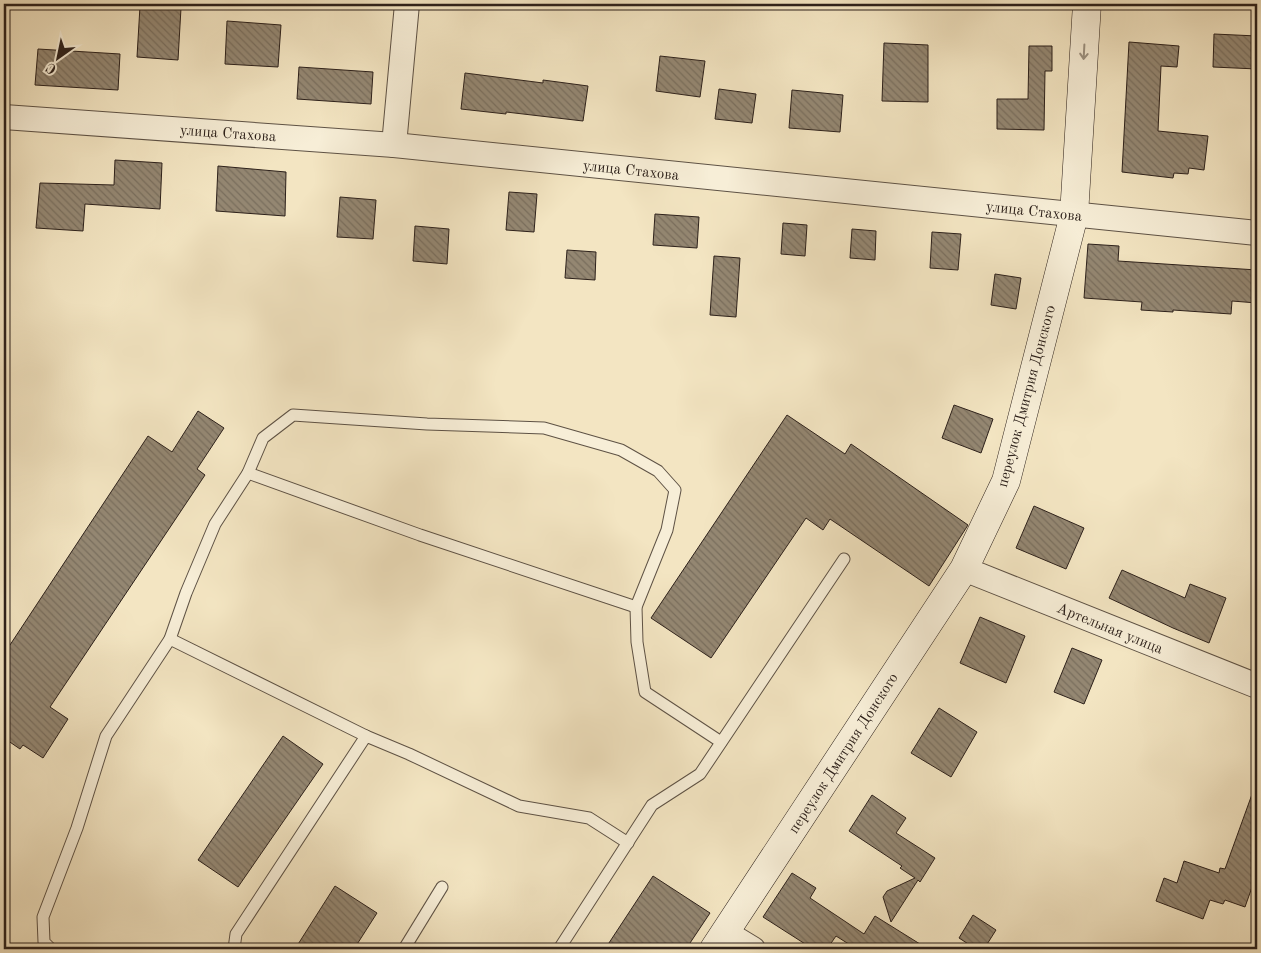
<svg xmlns="http://www.w3.org/2000/svg" width="1261" height="953" font-family="'Old Standard TT',serif">
  <style>
    .building { fill: url(#building-back-hatch); stroke: #2d211b }
    .lines { fill: none; stroke-linecap: round; stroke-linejoin: round }
    .lane-casing { stroke: #5e5245; stroke-width: 13 }
    .street-casing { stroke: #5e5245; stroke-width: 26 }
    .secondary-casing { stroke: #2d211b; stroke-width: 29 }
    .lane { stroke: #f7eed7; stroke-width: 11 }
    .street { stroke: #f7eed7; stroke-width: 24 }
    .secondary { stroke: #f7eed7; stroke-width: 28 }
    .oneway { stroke: #9c9282 }
    .labels { text-anchor: middle; stroke-width: 4; stroke-linejoin: round; paint-order: stroke }
    .street-label { font-size: 15px; fill: #2d211b; stroke: #f7eed7 }
  </style>
  <defs>
    <pattern id="building-back-hatch" width="6" height="6" patternUnits="userSpaceOnUse" patternTransform="scale(1.25)"><rect width="6" height="6" fill="#948772"/><path d="M-1 5l2 2M0 0l6 6M5-1l2 2" fill="none" stroke="#796e5d"/></pattern>
  </defs>
  <rect width="100%" height="100%" fill="#f3e5c2"/>
  <filter id="stains"><feTurbulence type="fractalNoise" baseFrequency=".004" numOctaves="4"/><feColorMatrix values="0 0 0 0 .2 0 0 0 0 .09 0 0 0 0 .02 0 0 0 .5 -.17"/></filter>
  <radialGradient id="worn" r=".72"><stop offset=".6" stop-color="#630" stop-opacity="0"/><stop offset="1" stop-color="#630" stop-opacity=".3"/></radialGradient>
  <!-- building -->
  <g class="building">
    <path d="M140 6 181 8 178 60 137 57Z"/>
    <path d="M227 21 281 25 278 67 225 64Z"/>
    <path d="M1214 34 1257 36V69L1213 67Z"/>
    <path d="M1129 42 1179 46 1177 67 1161 66 1158 131 1208 136 1204 170 1189 168 1188 174 1174 173 1173 178 1122 172Z"/>
    <path d="M884 43 928 45V102L882 101Z"/>
    <path d="M1029 46H1052V71H1045L1044 130 997 129V99H1028Z"/>
    <path d="M38 49 120 54 118 90 35 85Z"/>
    <path d="M660 56 705 61 700 97 656 91Z"/>
    <path d="M299 67 373 72 371 104 297 99Z"/>
    <path d="M465 73 543 83V80L588 86 583 121 506 112V114L461 109Z"/>
    <path d="M719 89 756 94 752 123 715 119Z"/>
    <path d="M792 90 843 95 840 132 789 128Z"/>
    <path d="M115 160 162 163 160 209 85 204 83 231 36 228 40 183 114 185Z"/>
    <path d="M218 166 286 172 285 216 216 211Z"/>
    <path d="M509 192 537 194 534 232 506 230Z"/>
    <path d="M340 197 376 200 373 239 337 237Z"/>
    <path d="M655 214 699 217 697 248 653 245Z"/>
    <path d="M783 223 807 225 805 256 781 254Z"/>
    <path d="M415 226 449 229 447 264 413 261Z"/>
    <path d="M852 229 876 231 875 260 850 258Z"/>
    <path d="M932 232 961 234 958 270 930 268Z"/>
    <path d="M1088 244 1119 246 1118 261 1257 270V303L1232 301 1231 314 1173 310V312L1141 310 1142 302 1084 298Z"/>
    <path d="M567 250 596 252 595 280 565 278Z"/>
    <path d="M714 256 740 258 736 317 710 315Z"/>
    <path d="M995 274 1021 278 1016 309 991 305Z"/>
    <path d="M954 405 993 419 981 453 942 438Z"/>
    <path d="M198 411 224 428 197 469 205 475 50 707 68 719 43 758 23 745 20 749 4 738V654L148 436 172 452Z"/>
    <path d="M787 415 845 454 851 444 968 525 929 586 830 519 823 530 806 518 711 658 651 618Z"/>
    <path d="M1034 506 1084 528 1066 569 1016 548Z"/>
    <path d="M1122 570 1185 598 1190 584 1226 598 1209 643 1173 628 1109 598Z"/>
    <path d="M980 617 1025 636 1006 683 960 663Z"/>
    <path d="M1072 648 1102 660 1084 704 1054 692Z"/>
    <path d="M939 708 977 732 951 777 911 753Z"/>
    <path d="M283 736 323 764 238 887 198 860Z"/>
    <path d="M1255 786H1257V873L1245 907 1225 900 1223 904 1210 900 1203 919 1156 901 1164 878 1177 883 1184 861 1219 873 1220 868 1225 869Z"/>
    <path d="M872 795 906 818 896 833 935 858 920 882 918 880 891 922 883 897 887 891 915 878 900 868 902 866 849 831Z"/>
    <path d="M792 873 816 888 810 898 864 934 875 916 928 949H854L855 948 836 936 827 949H813L763 917Z"/>
    <path d="M653 876 710 913 686 949H605Z"/>
    <path d="M335 886 377 913 354 949H295Z"/>
    <path d="M973 915 996 930 984 949H976L959 938Z"/>
  </g>
  <g class="lines">
    <defs>
      <g id="lane">
        <path d="M248 473 420 535 636 607"/>
        <path d="M170 639 186 593 215 524 248 473 263 438 293 415 427 424 544 428 621 450 658 471 675 490 667 530 636 607 637 642 645 692 721 742"/>
        <path d="M51 949 44 942 43 917 77 828 106 736 170 639 366 736"/>
        <path d="M234 949 236 934 366 736 409 754 519 806 589 818 628 843"/>
        <path d="M404 949 442 887"/>
        <path d="M559 949 652 805 700 774 844 559"/>
      </g>
      <g id="street">
        <path d="M4 117 394 145 1257 233"/>
        <path d="M394 145 407 4"/>
        <path d="M964 569 1257 686"/>
        <path d="M725 932 753 949"/>
      </g>
      <path id="secondary" d="M714 949 964 569 1006 481 1074 215 1087 4"/>
    </defs>
    <!-- lane casing -->
    <use href="#lane" class="lane-casing"/>
    <!-- street casing -->
    <use href="#street" class="street-casing"/>
    <!-- secondary casing -->
    <use href="#secondary" class="secondary-casing"/>
    <!-- lane -->
    <use href="#lane" class="lane"/>
    <!-- street -->
    <use href="#street" class="street"/>
    <!-- secondary -->
    <use href="#secondary" class="secondary"/>
  </g>
  <!-- one-way arrows -->
  <defs><path id="oneway-shaft" d="M-6 0H5M1.5-3L5.5 0L1.5 3" fill="none" stroke-width="1.6" stroke-linecap="round" stroke-linejoin="round" transform="scale(1.25)"/></defs>
  <use class="oneway" href="#oneway-shaft" transform="translate(1084 52) rotate(93)"/>
  <g class="labels">
    <!-- street labels -->
    <g class="street-label">
      <text transform="translate(228 133) rotate(4)" y="5">улица Стахова</text>
      <text transform="translate(631 170) rotate(6)" y="5">улица Стахова</text>
      <text transform="translate(1034 211) rotate(6)" y="5">улица Стахова</text>
      <text transform="translate(1026 396) rotate(-75)" y="5">переулок Дмитрия Донского</text>
      <text transform="translate(1110 628) rotate(22)" y="5">Артельная улица</text>
      <text transform="translate(843 753) rotate(-57)" y="5">переулок Дмитрия Донского</text>
    </g>
  </g>
  <!-- margin -->
  <rect width="1261" height="953" fill="none" stroke="#f3e5c2" stroke-width="20"/>
  <rect x="5" y="5" width="1251" height="943" fill="none" stroke="#2d211b" stroke-width="2.5"/>
  <rect x="10" y="10" width="1241" height="933" fill="none" stroke="#2d211b"/>
  <!-- north arrow -->
  <g transform="translate(58 58) rotate(213)" stroke="#f7eed7" stroke-width="4" paint-order="stroke">
  <path d="M0-4L9 19L0 12L-9 19Z" fill="#2d211b"/>
  <text y="-8" font-size="14" font-weight="bold" text-anchor="middle" fill="#2d211b">С</text>
  </g>
  <rect width="100%" height="100%" filter="url(#stains)"/>
  <rect width="100%" height="100%" fill="url(#worn)"/>
</svg>
